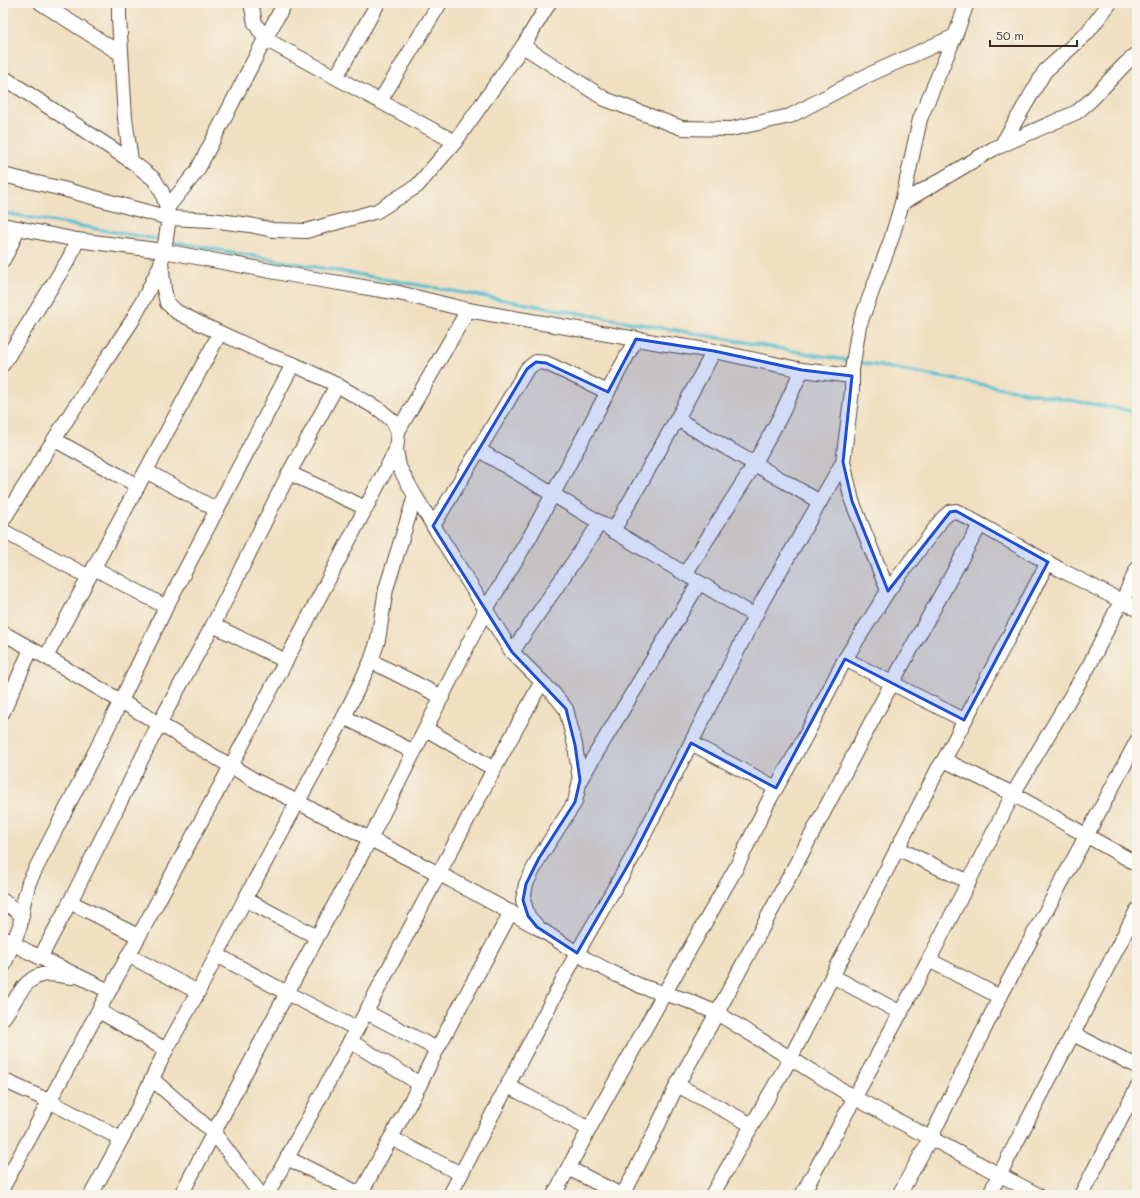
<svg xmlns="http://www.w3.org/2000/svg" width="1140" height="1198" font-family="Mali,sans-serif">
  <style>
    .lines { fill: none; stroke-linecap: round; stroke-linejoin: round }
    .stream { stroke: #53becf; stroke-width: 3.5 }
    .minor-casing { stroke: #564536; stroke-width: 16 }
    .minor { stroke: #fff; stroke-width: 14 }
    .marked { fill: #1d4ed8; fill-opacity: 0.2; stroke: #1d4ed8; stroke-width: 3; stroke-linejoin: round }
  </style>
  <rect width="100%" height="100%" fill="#f7f3e8"/>
  <filter id="ink" filterUnits="userSpaceOnUse"><feTurbulence type="fractalNoise" baseFrequency=".025" numOctaves="2"/><feDisplacementMap in="SourceGraphic" scale="8" xChannelSelector="R" yChannelSelector="G"/><feConvolveMatrix kernelMatrix="1 2 1 2 8 2 1 2 1" color-interpolation-filters="sRGB"/></filter>
  <filter id="wash" filterUnits="userSpaceOnUse"><feTurbulence type="fractalNoise" baseFrequency=".012" numOctaves="4" result="noise"/><feDisplacementMap in="SourceGraphic" scale="16" xChannelSelector="R" yChannelSelector="G"/><feGaussianBlur stdDeviation="0.9" result="paint"/><feColorMatrix in="noise" values="0 0 0 0 0 0 0 0 0 0 0 0 0 0 0 0 0 1.4 0 .05"/><feComposite in="paint" operator="in"/></filter>
  <g filter="url(#wash)">
    <rect width="100%" height="100%" fill="#f0dfc0"/>
    <g class="lines">
      <!-- stream -->
      <g class="stream">
        <path d="M3 213 162 240"/>
        <path d="M168 241 851 361"/>
        <path d="M857 362 1137 412"/>
      </g>
    </g>
  </g>
  <g filter="url(#ink)">
    <g class="lines">
      <defs>
        <g id="minor">
          <path d="M41 3 121 54"/>
          <path d="M119 3V18L125 118 131 161 154 179 162 192 167 208 169 218 164 251 161 262 164 289 167 303 177 312 203 325 268 355 293 364 337 385 380 410 393 421 398 431 396 450 399 467 415 496 512 652 553 693 566 709 575 745 580 780"/>
          <path d="M285 3 265 39 455 142"/>
          <path d="M523 46 605 99 682 128 731 129 790 116 864 77 955 36"/>
          <path d="M3 77 131 161"/>
          <path d="M336 77 378 3"/>
          <path d="M380 101 440 3"/>
          <path d="M1001 146 1045 71 1087 33 1110 3"/>
          <path d="M3 175 63 189 169 218 211 220 250 225 273 230 306 231 377 211 417 186 455 142 523 46 549 3"/>
          <path d="M902 203 993 149 1077 112 1091 100 1124 65 1137 54"/>
          <path d="M167 208 197 171 265 39 255 23 251 3"/>
          <path d="M3 225 77 240 164 251 297 276 399 293 468 310 513 318 660 343 714 351 802 370 852 376"/>
          <path d="M3 260 9 249 18 228"/>
          <path d="M3 364 70 257 77 240"/>
          <path d="M677 419 820 502"/>
          <path d="M398 431 468 310"/>
          <path d="M55 440 138 486"/>
          <path d="M479 450 755 616"/>
          <path d="M146 471 217 510"/>
          <path d="M289 473 366 508"/>
          <path d="M3 520 71 413 132 321 148 291 161 264"/>
          <path d="M433 526 527 369 536 362 546 363 608 392"/>
          <path d="M3 531 89 577"/>
          <path d="M613 531 677 419 714 351"/>
          <path d="M94 568 166 607"/>
          <path d="M685 574 751 470 781 415 802 370"/>
          <path d="M888 591 852 501 843 462 852 391V370L859 326 891 240 902 203 920 119 955 36 967 3"/>
          <path d="M213 625 286 661"/>
          <path d="M3 633 46 657 256 781 451 880 537 927 586 959 617 975 643 987 686 1000 717 1013 855 1098 1038 1195"/>
          <path d="M512 652 600 523"/>
          <path d="M46 657 220 333"/>
          <path d="M845 659 964 720"/>
          <path d="M371 661 442 697"/>
          <path d="M3 712 31 649"/>
          <path d="M344 717 414 752"/>
          <path d="M426 729 494 769"/>
          <path d="M691 743 776 788"/>
          <path d="M944 760 1013 794 1137 864"/>
          <path d="M897 848 969 882"/>
          <path d="M245 899 317 937"/>
          <path d="M3 901 22 915"/>
          <path d="M70 902 138 936"/>
          <path d="M536 925 528 916 523 900 526 884 539 858 575 802 580 780 699 583"/>
          <path d="M3 938 29 952 109 991"/>
          <path d="M128 955 198 992"/>
          <path d="M217 955 287 993 357 1029"/>
          <path d="M40 958 70 902 159 724 213 625 289 473 337 385"/>
          <path d="M929 960 1000 997"/>
          <path d="M3 967 20 926 23 905 29 882 121 701 166 607 293 364"/>
          <path d="M832 976 901 1013"/>
          <path d="M99 1011 166 1050"/>
          <path d="M366 1012 437 1049"/>
          <path d="M3 1018C16 1002 23 976 47 974 55 974 64 976 72 977"/>
          <path d="M1073 1034 1137 1066"/>
          <path d="M350 1041 420 1084"/>
          <path d="M152 1079 214 1133 261 1195"/>
          <path d="M3 1080 49 1101 121 1139"/>
          <path d="M677 1085 752 1125"/>
          <path d="M508 1086 589 1129"/>
          <path d="M391 1138 461 1174"/>
          <path d="M287 1158 360 1194"/>
          <path d="M568 1168 621 1195"/>
          <path d="M3 1187 231 766 396 450"/>
          <path d="M91 1195 133 1118 166 1050 198 992 245 899 344 717 371 661 378 640 386 589 415 496"/>
          <path d="M181 1195 287 993 370 839 486 609 531 535 636 339"/>
          <path d="M267 1195 366 1012 494 769 541 683"/>
          <path d="M360 1195 420 1084 437 1049 511 912"/>
          <path d="M450 1195 577 953 632 858 691 743 763 600 843 462"/>
          <path d="M554 1195 594 1120 664 994 736 868 768 802 804 739 845 659 888 591 943 518 950 512 956 511 1061 570 1137 609"/>
          <path d="M623 1195 652 1138 677 1085 717 1013 892 683 980 525"/>
          <path d="M712 1195 790 1059 938 769 944 760 1048 562"/>
          <path d="M802 1195 929 960 1013 794 1090 664 1116 611 1122 602 1137 569"/>
          <path d="M899 1195 931 1137 1000 997 1137 741"/>
          <path d="M989 1195 1137 910"/>
          <path d="M1081 1195 1137 1088"/>
        </g>
      </defs>
      <!-- minor casing -->
      <use href="#minor" class="minor-casing"/>
      <!-- minor -->
      <use href="#minor" class="minor"/>
    </g>
  </g>
  <!-- marked area -->
  <path class="marked" d="M636 339 714 351 802 370 852 376 843 462 852 501 888 591 950 512 956 511 1048 562 964 720 845 659 776 788 691 743 632 858 577 953 537 927 528 916 523 900 526 884 539 858 575 802 580 780 575 745 566 709 512 652 433 526 527 369 536 362 546 363 608 392Z"/>
  <!-- margin -->
  <rect width="1140" height="1198" fill="none" stroke="#f7f3e8" stroke-width="16"/>
  <!-- scale -->
  <path d="M990 40v6h87v-6" fill="none" stroke="#3b2a1e" stroke-width="2"/>
  <text x="996" y="40" font-size="12" fill="#3b2a1e" stroke="#f7f3e8" stroke-width="3" paint-order="stroke">50 m</text>
</svg>
